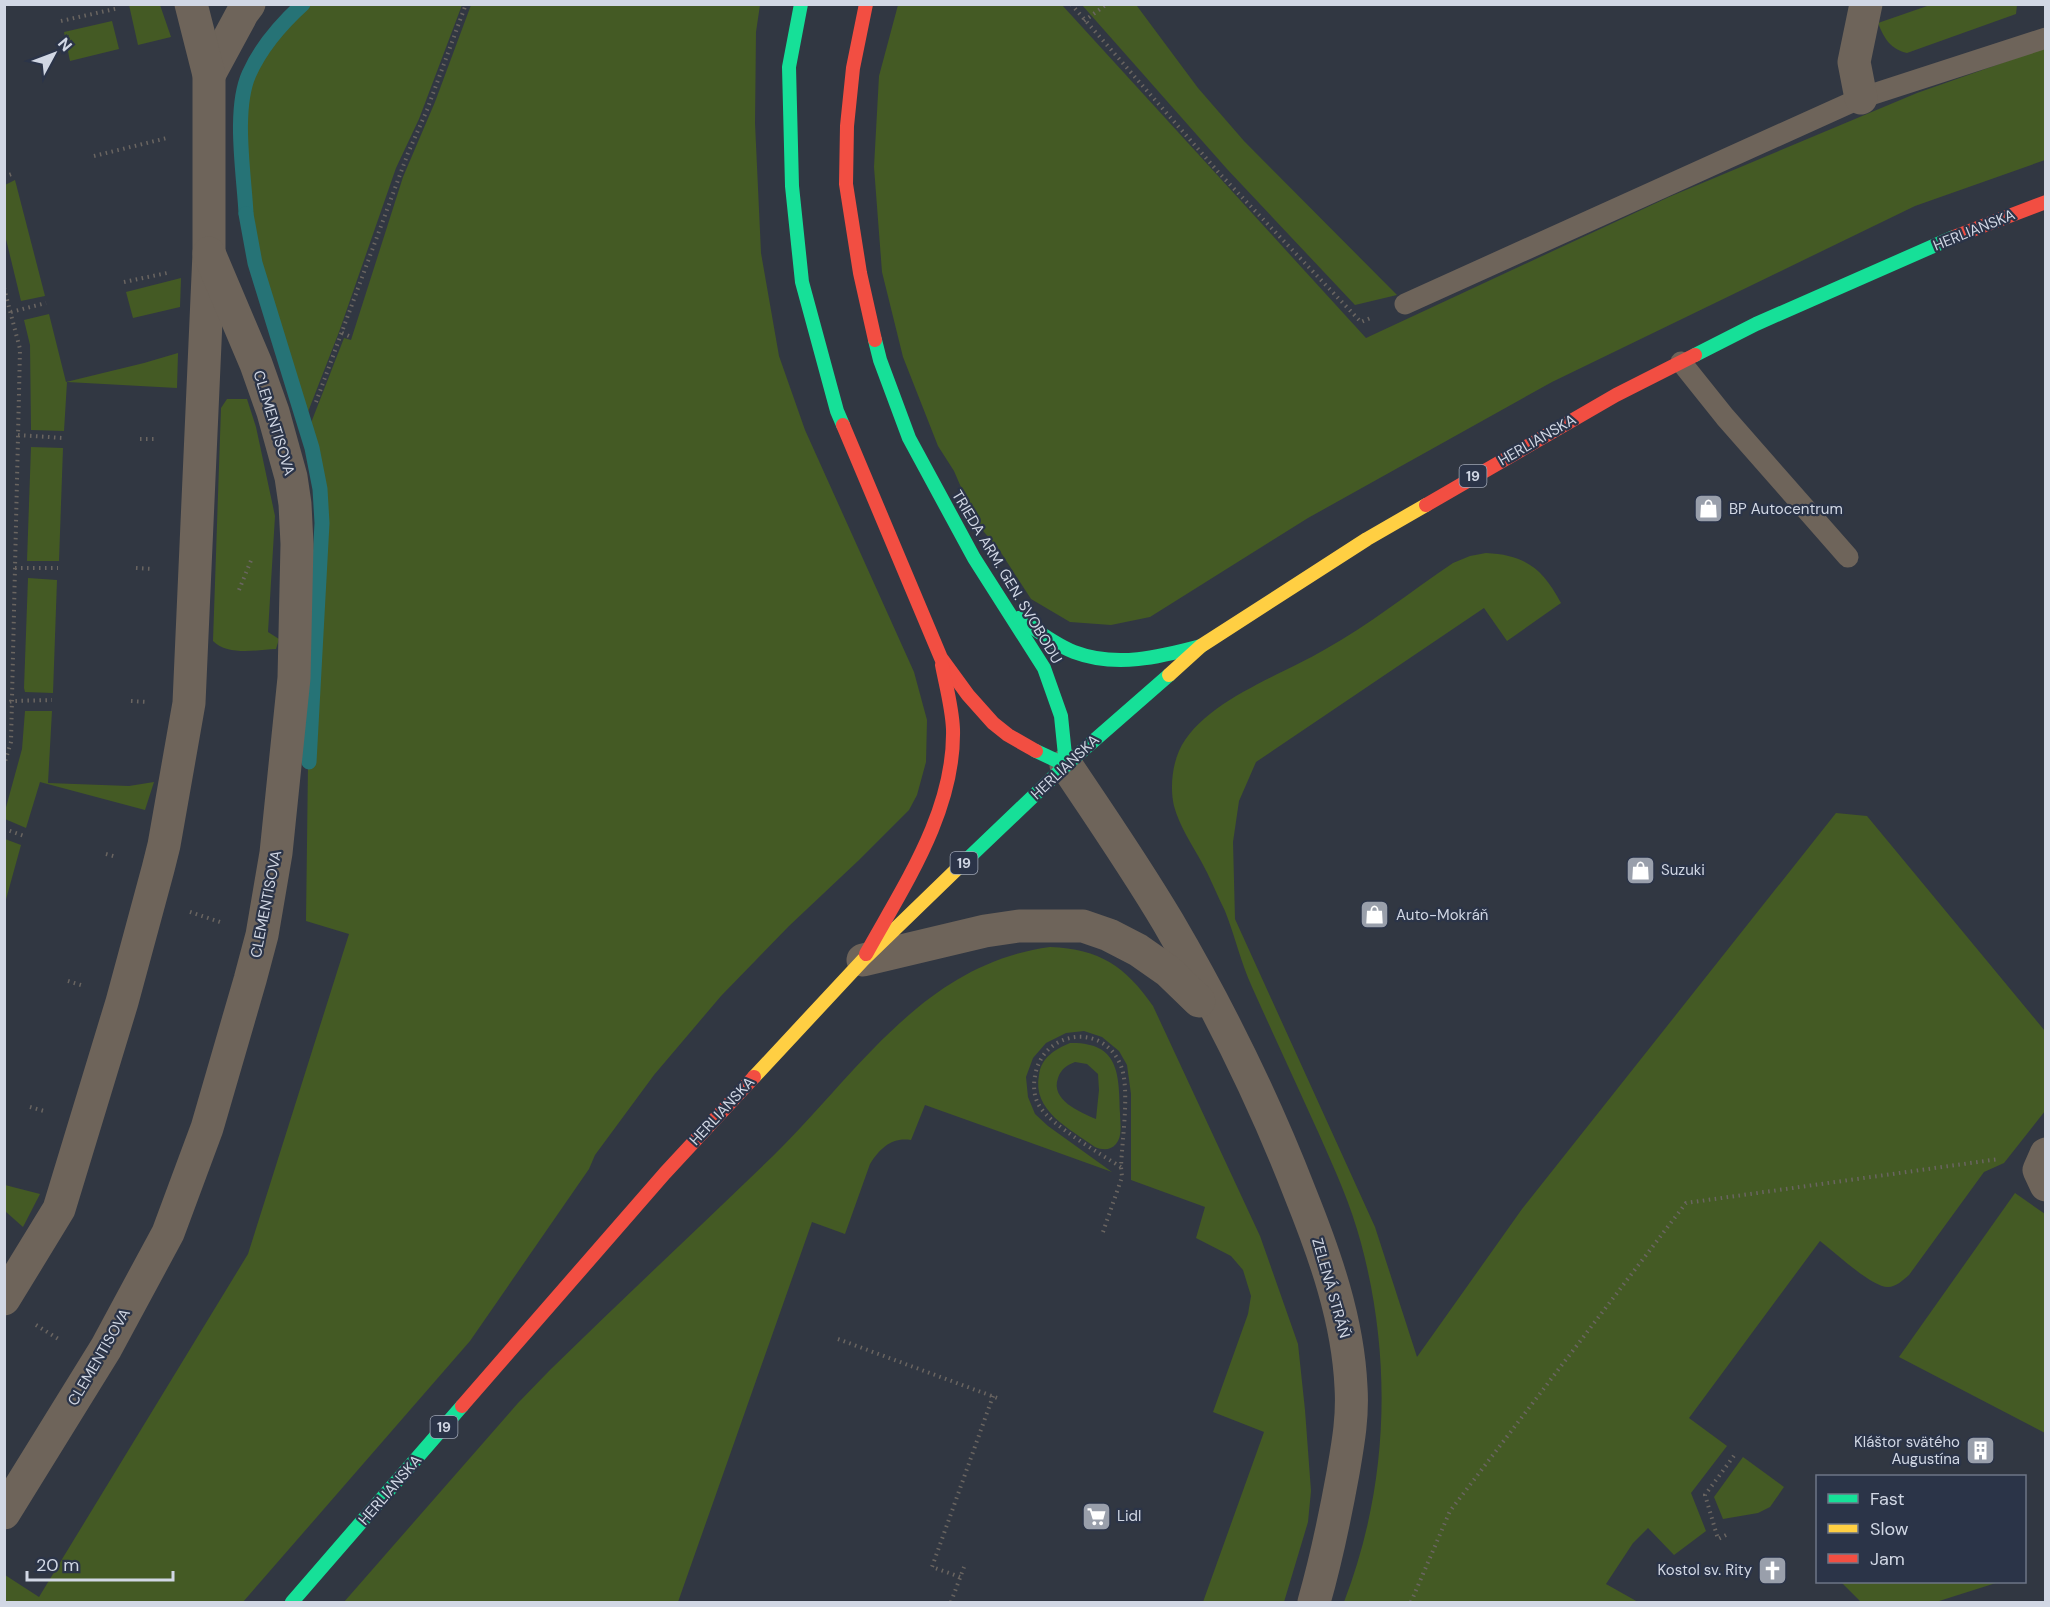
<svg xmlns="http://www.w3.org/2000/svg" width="2050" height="1607" font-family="'DM Sans',sans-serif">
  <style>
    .green { fill: #445a24; fill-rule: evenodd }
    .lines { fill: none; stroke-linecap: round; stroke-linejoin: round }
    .stream { stroke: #267376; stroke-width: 15 }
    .path { stroke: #6a6561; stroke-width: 4; stroke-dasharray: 1.5 4.5; stroke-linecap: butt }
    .lane { stroke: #6e645a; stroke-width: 21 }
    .street { stroke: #6e645a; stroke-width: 33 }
    .fast { stroke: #16e098; stroke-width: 14 }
    .slow { stroke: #ffcf43; stroke-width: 14 }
    .jam { stroke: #f24e42; stroke-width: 14 }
    .labels { text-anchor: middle; stroke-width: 4.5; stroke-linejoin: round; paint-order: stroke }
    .shield { fill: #2b3448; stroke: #9fa6b5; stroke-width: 1.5 }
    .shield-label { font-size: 14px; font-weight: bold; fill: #d1d7e4 }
    .street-label { font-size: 15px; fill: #d1d7e4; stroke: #2b3448 }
    .poi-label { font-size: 15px; fill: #d1d7e4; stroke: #2b3448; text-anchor: start }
  </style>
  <rect width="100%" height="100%" fill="#313742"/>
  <!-- green -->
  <g class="green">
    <path d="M129 5H160L171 37 138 45Z"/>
    <path d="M309 5H462L419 119 396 168 339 332 306 417 258 262 250 219 243 135 246 104 252 76 282 29Z"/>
    <path d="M471 5H760L756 32 755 123 761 253 779 356 805 430 914 672 927 720 926 762 917 795 909 810 859 860 789 926 721 996 654 1075 595 1155 589 1169 470 1341 243 1602H5V1575L39 1597 248 1254 349 934 306 921 308 764 313 761 319 677 326 519 323 487 309 428 344 338 351 340 403 177 435 102Z"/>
    <path d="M898 5H1062L1366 338 1669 197 1917 93 2045 48V160L1915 206 1552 382 1308 518 1150 617 1111 625 1070 622 1031 599 998 548 977 524 954 471 938 446 903 357 882 272 874 167 879 76Z"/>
    <path d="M1082 5H1138L1137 6 1198 88 1244 141 1397 295 1355 305 1227 169Z"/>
    <path d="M1930 5H2017L2016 14 1907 53C1890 49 1884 38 1878 23Z"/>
    <path d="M112 21 119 49 70 61 64 32Z"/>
    <path d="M15 180 45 296 21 301 5 235V185Z"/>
    <path d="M181 278 180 307 133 318 126 292Z"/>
    <path d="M49 314 66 382 144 363 178 353 177 388 67 382 64 431 31 430 30 345 24 320Z"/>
    <path d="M227 399H247L256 427 275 516 268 632 279 639 276 649C256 650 228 656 213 641L221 408Z"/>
    <path d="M31 447 63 448 59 561H27Z"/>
    <path d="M1486 553C1526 555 1543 569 1561 603L1507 641 1484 608 1256 762 1239 801 1233 842 1235 919 1375 1227 1417 1357 1522 1209 1836 813 1867 816 2045 1031V1111L2004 1163 1984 1172 1909 1275C1903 1280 1896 1287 1888 1287 1871 1287 1835 1252 1820 1241L1689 1418 1727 1446 1691 1493 1706 1531 1674 1555 1648 1528 1633 1543 1606 1584 1638 1602H1344C1388 1488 1393 1362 1361 1243 1351 1205 1335 1170 1319 1134 1297 1085 1274 1036 1252 987 1241 963 1235 936 1225 911 1217 895 1210 877 1201 861 1191 843 1179 825 1174 806 1170 789 1172 767 1179 751 1201 702 1280 676 1324 650 1369 625 1410 592 1453 563L1470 556Z"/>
    <path d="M28 578 57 580 53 693 25 692 24 688Z"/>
    <path d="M25 711H52L48 783 129 786 154 782 145 810 40 782 26 828 5 819V811L22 749Z"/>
    <path d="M5 839 21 845 5 903 4 839Z"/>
    <path d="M1050 947C1100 949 1125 966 1153 1006L1260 1236 1298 1344 1305 1410 1311 1491 1308 1522 1284 1602H1203L1264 1432 1213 1412 1248 1314 1251 1296 1243 1270 1231 1256 1196 1238 1205 1207 1131 1180V1094L1127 1065 1119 1051 1102 1037 1084 1031 1066 1033 1046 1043 1033 1058 1026 1077 1028 1097 1035 1114 1048 1126 1112 1172 925 1105 911 1140C892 1137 880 1148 870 1164L845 1234 812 1222 678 1602H344L518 1403 550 1370C624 1298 699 1227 773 1156 857 1074 923 964 1050 947Z"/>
    <path d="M1070 1043C1119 1042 1119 1073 1120 1113 1120 1123 1123 1136 1116 1144 1110 1151 1102 1150 1095 1147 1069 1128 1032 1111 1039 1075 1041 1058 1055 1049 1070 1043ZM1075 1062 1087 1064 1098 1074 1099 1090 1096 1119C1080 1112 1050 1100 1058 1078 1061 1069 1067 1065 1075 1062Z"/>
    <path d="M5 1185 40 1194 23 1227 5 1211Z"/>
    <path d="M2015 1193 2045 1214V1433L1899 1357Z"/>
    <path d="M1743 1457 1784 1487 1770 1507 1758 1513 1723 1519 1714 1497Z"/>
    <path d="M1841 1582H1999L1936 1602H1861Z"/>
  </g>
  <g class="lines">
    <!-- stream -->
    <g class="stream">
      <path d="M246 213C244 174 233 110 249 74 261 47 281 24 303 4"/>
      <path d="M246 214 255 263 312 448 320 489 322 523 309 762"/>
    </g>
    <!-- path -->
    <g class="path">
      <path d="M1071 4 1220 174 1361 322 1373 317"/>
      <path d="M61 21 119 8"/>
      <path d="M1084 21 1107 4"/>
      <path d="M94 156 167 138"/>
      <path d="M4 177 14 173"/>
      <path d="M124 282 167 273"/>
      <path d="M4 288 20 349 11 742 4 765"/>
      <path d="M11 312 46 303"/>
      <path d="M342 333 351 337"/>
      <path d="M316 402 408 153 427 110 466 4"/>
      <path d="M18 435 63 438"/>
      <path d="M140 439H157"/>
      <path d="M15 568H58"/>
      <path d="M136 568 153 569"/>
      <path d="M239 590 252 558"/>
      <path d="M131 701 147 702"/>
      <path d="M4 704 12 701 52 700"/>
      <path d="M4 829 24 836"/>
      <path d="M106 854 117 857"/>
      <path d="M190 912 220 922"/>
      <path d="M68 981 84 986"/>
      <path d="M30 1107 44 1111"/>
      <path d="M1103 1232 1122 1177 1121 1167C1122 1140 1130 1089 1121 1066 1103 1021 1042 1031 1035 1076 1033 1087 1034 1098 1040 1107 1051 1125 1102 1155 1121 1167"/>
      <path d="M36 1325 60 1340"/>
      <path d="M838 1339 1000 1399"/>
      <path d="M1726 1535 1718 1539 1705 1495 1736 1453"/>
      <path d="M960 1577 932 1567 993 1396"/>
      <path d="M951 1602 964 1567"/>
      <path d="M1411 1602 1450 1511 1686 1203 1999 1159"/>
    </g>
    <!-- lane -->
    <g class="lane">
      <path d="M1405 304 1861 98 2046 38"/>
      <path d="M1681 362 1725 417 1848 557"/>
    </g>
    <!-- street -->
    <g class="street">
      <path d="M209 75 243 12 249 4"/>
      <path d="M1861 98 1854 62 1866 4"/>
      <path d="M1066 765C1101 817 1136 868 1168 922 1219 1009 1264 1100 1300 1193 1325 1255 1348 1320 1351 1387 1353 1417 1348 1444 1343 1473 1335 1517 1326 1560 1314 1602"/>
      <path d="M863 960 985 931 1019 926H1083L1109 935 1138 950 1168 971 1199 1001"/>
      <path d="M2046 1154 2039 1170 2046 1185"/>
      <path d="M4 1299 59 1209 122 1002 158 869 164 845 189 703 209 253V75L191 4"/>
      <path d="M4 1513 106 1348 168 1233 207 1128 250 980 262 935 276 853 294 678 297 544 295 504 291 477 273 412 256 364 209 253"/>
    </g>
    <!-- fast -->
    <g class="fast">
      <path d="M801 4 789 67 792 186 802 282 837 411 843 425"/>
      <path d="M875 340 880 360 909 438 974 558 1044 668 1061 716 1066 765 1036 751"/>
      <path d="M1695 355 1756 324 1954 237"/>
      <path d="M1019 618C1036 630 1054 644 1074 652 1116 668 1160 657 1201 646"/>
      <path d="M957 869 1066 765 1169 675"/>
      <path d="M292 1602 462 1406"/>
    </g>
    <!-- slow -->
    <g class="slow">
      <path d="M1169 675 1201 646 1367 539 1426 505"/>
      <path d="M754 1077 863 960 957 869"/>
    </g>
    <!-- jam -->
    <g class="jam">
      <path d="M866 4 853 68 847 126 846 184 860 273 875 340"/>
      <path d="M1954 237 2046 202"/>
      <path d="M843 425 941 658 968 695 993 723 1008 735 1036 751"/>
      <path d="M1426 505 1616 395 1695 355"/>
      <path d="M866 954C904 885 955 811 953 729 952 707 946 686 942 665"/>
      <path d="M462 1406 665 1173 754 1077"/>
    </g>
  </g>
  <!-- icons -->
  <defs>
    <symbol id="shop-square" viewBox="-11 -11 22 22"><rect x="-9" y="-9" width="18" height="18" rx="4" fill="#999fab" stroke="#2b3448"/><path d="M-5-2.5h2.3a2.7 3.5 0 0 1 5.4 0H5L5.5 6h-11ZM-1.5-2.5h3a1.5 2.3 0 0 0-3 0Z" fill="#fff"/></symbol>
    <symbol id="building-square" viewBox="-11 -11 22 22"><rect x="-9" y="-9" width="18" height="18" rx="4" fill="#999fab" stroke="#2b3448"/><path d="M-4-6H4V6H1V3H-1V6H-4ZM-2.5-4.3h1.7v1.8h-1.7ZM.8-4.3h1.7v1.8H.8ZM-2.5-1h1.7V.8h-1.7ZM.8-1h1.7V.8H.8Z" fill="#fff"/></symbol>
    <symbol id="supermarket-square" viewBox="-11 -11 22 22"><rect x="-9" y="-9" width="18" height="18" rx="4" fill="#999fab" stroke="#2b3448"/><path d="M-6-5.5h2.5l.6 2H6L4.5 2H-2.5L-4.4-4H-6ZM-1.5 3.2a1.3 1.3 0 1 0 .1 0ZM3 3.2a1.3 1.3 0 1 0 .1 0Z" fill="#fff"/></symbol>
    <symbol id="church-square" viewBox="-11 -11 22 22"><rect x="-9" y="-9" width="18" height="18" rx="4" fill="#999fab" stroke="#2b3448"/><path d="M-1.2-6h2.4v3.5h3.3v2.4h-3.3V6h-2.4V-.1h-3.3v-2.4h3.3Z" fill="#fff"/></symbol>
  </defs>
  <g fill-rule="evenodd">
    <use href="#shop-square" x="1692" y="492" width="33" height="33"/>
    <use href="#shop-square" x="1624" y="854" width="33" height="33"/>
    <use href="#shop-square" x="1358" y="898" width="33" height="33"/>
    <use href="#building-square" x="1964" y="1434" width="33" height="33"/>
    <use href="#supermarket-square" x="1080" y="1500" width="33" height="33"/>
    <use href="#church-square" x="1756" y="1554" width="33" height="33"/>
  </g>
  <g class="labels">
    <!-- shield labels -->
    <g class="shield">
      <rect x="1459.5" y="465" width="27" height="22" rx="4.5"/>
      <rect x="950.5" y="852" width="27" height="22" rx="4.5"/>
      <rect x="430.5" y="1416" width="27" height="22" rx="4.5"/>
    </g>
    <g class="shield-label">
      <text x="1473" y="481">19</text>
      <text x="964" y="868">19</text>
      <text x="444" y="1432">19</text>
    </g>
    <!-- street labels -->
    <g class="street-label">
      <text transform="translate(1974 230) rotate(-22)" y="5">HERLIANSKA</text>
      <text transform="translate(274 423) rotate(73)" y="5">CLEMENTISOVA</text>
      <text transform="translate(1537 440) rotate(-30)" y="5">HERLIANSKA</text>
      <text transform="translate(1007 577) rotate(59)" y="5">TRIEDA ARM. GEN. SVOBODU</text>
      <text transform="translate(1065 767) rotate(-43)" y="5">HERLIANSKA</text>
      <text transform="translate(266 904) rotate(-79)" y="5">CLEMENTISOVA</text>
      <text transform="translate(722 1111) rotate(-47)" y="5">HERLIANSKA</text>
      <text transform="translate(1331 1288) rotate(74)" y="5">ZELENÁ STRÁŇ</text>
      <text transform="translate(99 1357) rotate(-60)" y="5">CLEMENTISOVA</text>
      <text transform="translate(390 1490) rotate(-49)" y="5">HERLIANSKA</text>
    </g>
    <!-- poi labels -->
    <g class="poi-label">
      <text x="1729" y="514">BP Autocentrum</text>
      <text x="1661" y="875">Suzuki</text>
      <text x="1396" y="920">Auto-Mokráň</text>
      <text x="1960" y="1447" text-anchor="end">Kláštor svätého<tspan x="1960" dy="17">Augustína</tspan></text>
      <text x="1117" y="1521">Lidl</text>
      <text x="1752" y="1575" text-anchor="end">Kostol sv. Rity</text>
    </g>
  </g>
  <!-- border -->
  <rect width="2050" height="1607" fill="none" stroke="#d1d7e4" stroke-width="12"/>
  <!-- legend -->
  <rect x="1816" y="1475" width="210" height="108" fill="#2b3448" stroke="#6d7586" stroke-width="1.5"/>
  <rect x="1828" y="1494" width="30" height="9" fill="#16e098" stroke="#6d7586" stroke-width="1.5"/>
  <text x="1870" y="1505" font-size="18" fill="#d1d7e4">Fast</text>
  <rect x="1828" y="1524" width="30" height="9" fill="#ffcf43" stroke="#6d7586" stroke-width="1.5"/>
  <text x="1870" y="1535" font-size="18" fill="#d1d7e4">Slow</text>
  <rect x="1828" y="1554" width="30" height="9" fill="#f24e42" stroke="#6d7586" stroke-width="1.5"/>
  <text x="1870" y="1565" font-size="18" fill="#d1d7e4">Jam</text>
  <!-- north arrow -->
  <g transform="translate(54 54) rotate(49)" stroke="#2b3448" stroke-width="4.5" paint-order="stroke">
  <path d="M0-4.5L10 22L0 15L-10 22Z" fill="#d1d7e4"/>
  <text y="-9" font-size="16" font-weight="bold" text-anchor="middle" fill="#d1d7e4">N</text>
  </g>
  <!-- scale -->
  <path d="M27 1571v9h146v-9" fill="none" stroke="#d1d7e4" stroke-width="3"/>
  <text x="36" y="1571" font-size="18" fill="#d1d7e4" stroke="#2b3448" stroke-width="4.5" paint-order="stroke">20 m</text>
</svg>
